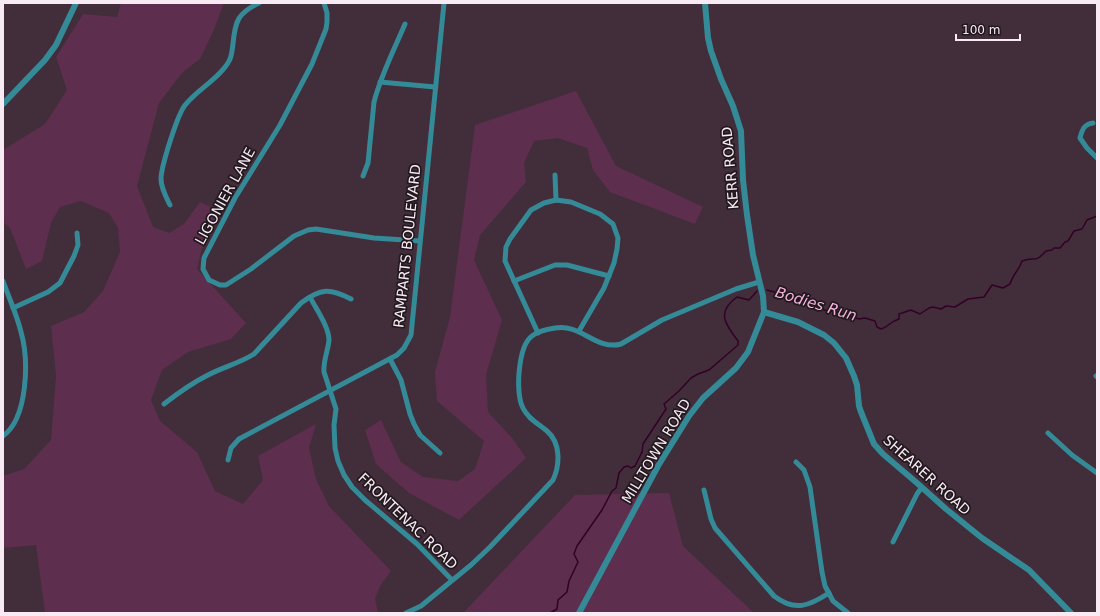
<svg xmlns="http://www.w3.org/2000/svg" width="1100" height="616" font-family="'DejaVu Sans',sans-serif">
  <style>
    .green { fill: #5d2e4d }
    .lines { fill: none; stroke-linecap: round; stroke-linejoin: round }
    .stream { stroke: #340026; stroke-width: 1.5 }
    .minor { stroke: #348b97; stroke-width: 5 }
    .tertiary { stroke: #348b97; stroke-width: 6 }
    .labels { text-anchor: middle; stroke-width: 3.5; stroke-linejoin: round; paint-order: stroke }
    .street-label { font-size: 14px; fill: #f8eaf2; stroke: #22191f }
    .water-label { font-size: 15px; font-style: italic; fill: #f5b3dc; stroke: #22191f }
  </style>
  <rect width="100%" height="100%" fill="#422d3a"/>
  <!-- green -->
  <g class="green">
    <path d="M121 3H224L213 32 200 59 182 73 159 103 137 186 153 227 169 233 184 224 200 202 222 212 202 248 197 269 246 323 231 339 188 352 162 370 151 400 160 421 197 452 215 491 243 504 263 480 258 456 316 424 309 448 316 479 329 506 391 571 380 586 375 599 378 613H45L36 545 3 548V476L24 469 51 440 56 376 51 326 84 312 103 291 120 252 118 228 109 213 81 201 60 207 51 223 42 261 26 269 10 228 3 222V150L45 124 67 90 56 57 83 14 117 17Z"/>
    <path d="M576 91 616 166 703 207 695 224 610 192 593 170 587 148 558 138 534 141 524 163 526 182 480 235 474 260 502 320 486 375 488 412 513 439 526 458 459 520 409 493 376 464 365 430 381 420 401 462 423 477 458 481 475 469 484 441 437 401 435 372 450 317 475 125Z"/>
    <path d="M669 493 683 546 754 613H463L575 495Z"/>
  </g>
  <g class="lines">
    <!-- stream -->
    <g class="stream">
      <path d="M767 290 789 296 794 299 803 300 824 310 837 312 859 319 865 318 875 321 877 327 881 329C890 326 889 322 899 319V314L911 310 920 314 929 308 933 307 941 309 946 306 955 307 968 299 984 297 992 285 1003 288 1010 284C1013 273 1019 271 1022 261 1036 256 1034 264 1046 251L1052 250 1054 248H1060L1065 242 1068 241 1074 231 1082 229 1087 220 1097 216"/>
      <path d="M550 613 557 609 558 600 567 592 569 581 578 562 574 554 577 546 602 510 612 491 616 488 619 473 624 467 628 466 631 468 635 466 642 452 643 444 666 409 664 404 679 391 691 378 698 374 709 370 738 345V341C725 324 716 312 737 297L749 300 757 291"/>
    </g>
    <!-- minor -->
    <g class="minor">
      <path d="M324 3 327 13V22L326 29 312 64 280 125 235 198 204 258 203 269 209 280 220 285H226L251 269 294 236 308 230 316 229 374 238 420 241"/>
      <path d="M380 82 435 87"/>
      <path d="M1093 123C1084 124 1082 130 1080 138L1087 148 1097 158"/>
      <path d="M555 175 556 200"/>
      <path d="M363 176 368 163 374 102C381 75 394 50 405 24"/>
      <path d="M170 205C166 197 161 188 161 179 161 167 178 112 186 104 197 90 221 77 229 61 232 56 232 50 233 44 235 21 238 13 259 3"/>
      <path d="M3 281C9 298 17 315 21 332 29 360 28 418 3 436"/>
      <path d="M514 281 555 265H567L609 276"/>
      <path d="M310 297C316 309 329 327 329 340 328 351 323 361 324 372L336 409 334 425 335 448 338 461 344 475 352 487 365 500 417 544 452 580"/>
      <path d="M13 308 48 292 60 283 74 256 78 245 77 233"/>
      <path d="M538 333 505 261 506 247 510 239 531 210 544 203 556 200 571 202 600 214 613 224 618 238 617 249 614 263 604 288 579 331"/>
      <path d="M390 359 401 380 410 414 414 424 420 435 440 453"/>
      <path d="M1096 376 1097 377"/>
      <path d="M164 404C178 393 192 383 208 375 223 367 240 363 254 354L301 303C321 288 330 288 351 299"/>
      <path d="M1048 433 1072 455 1097 473"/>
      <path d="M228 460 231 448 239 439 397 355 404 348 411 335 444 3"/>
      <path d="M796 462 804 470 810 487 822 572 825 586 833 601 848 613"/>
      <path d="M704 490 711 519 715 528 774 596C795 612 809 606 829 593"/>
      <path d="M893 542 917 494 922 487"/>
      <path d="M406 613 421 606 471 565 490 547 553 480C560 465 561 443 547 431 539 424 528 419 523 408 515 394 518 346 532 336 537 332 548 329 555 328 581 323 596 351 621 344L662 320 736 289 759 282"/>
    </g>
    <!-- tertiary -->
    <g class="tertiary">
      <path d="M3 104 45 60 56 45 76 3"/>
      <path d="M764 312 798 322 824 335 834 343 846 358 854 376 857 385 859 406 861 412 874 444 883 454 917 483 946 509 982 538 1029 570 1071 613"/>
      <path d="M579 613 658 466 689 416 703 398 736 368 748 352 764 312 763 296 753 255 747 215 743 180 741 131 733 106 721 79 711 51 708 38 705 3"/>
    </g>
  </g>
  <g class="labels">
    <!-- street labels -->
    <g class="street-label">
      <text transform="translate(730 168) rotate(-95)" y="5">KERR ROAD</text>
      <text transform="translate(225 196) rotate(-61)" y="5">LIGONIER LANE</text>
      <text transform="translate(407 246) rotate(-84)" y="5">RAMPARTS BOULEVARD</text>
      <text transform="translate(656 451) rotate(-59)" y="5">MILLTOWN ROAD</text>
      <text transform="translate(927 475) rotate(42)" y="5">SHEARER ROAD</text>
      <text transform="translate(408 521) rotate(44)" y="5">FRONTENAC ROAD</text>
    </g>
    <!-- water labels -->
    <g class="water-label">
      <text transform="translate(816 304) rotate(17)" y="5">Bodies Run</text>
    </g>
  </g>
  <!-- border -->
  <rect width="1100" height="616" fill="none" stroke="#f8eaf2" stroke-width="8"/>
  <!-- scale -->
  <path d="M956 34v6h64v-6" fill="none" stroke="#f8eaf2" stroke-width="2"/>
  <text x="962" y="34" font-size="12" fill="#f8eaf2" stroke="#22191f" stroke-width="3" paint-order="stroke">100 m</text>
</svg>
